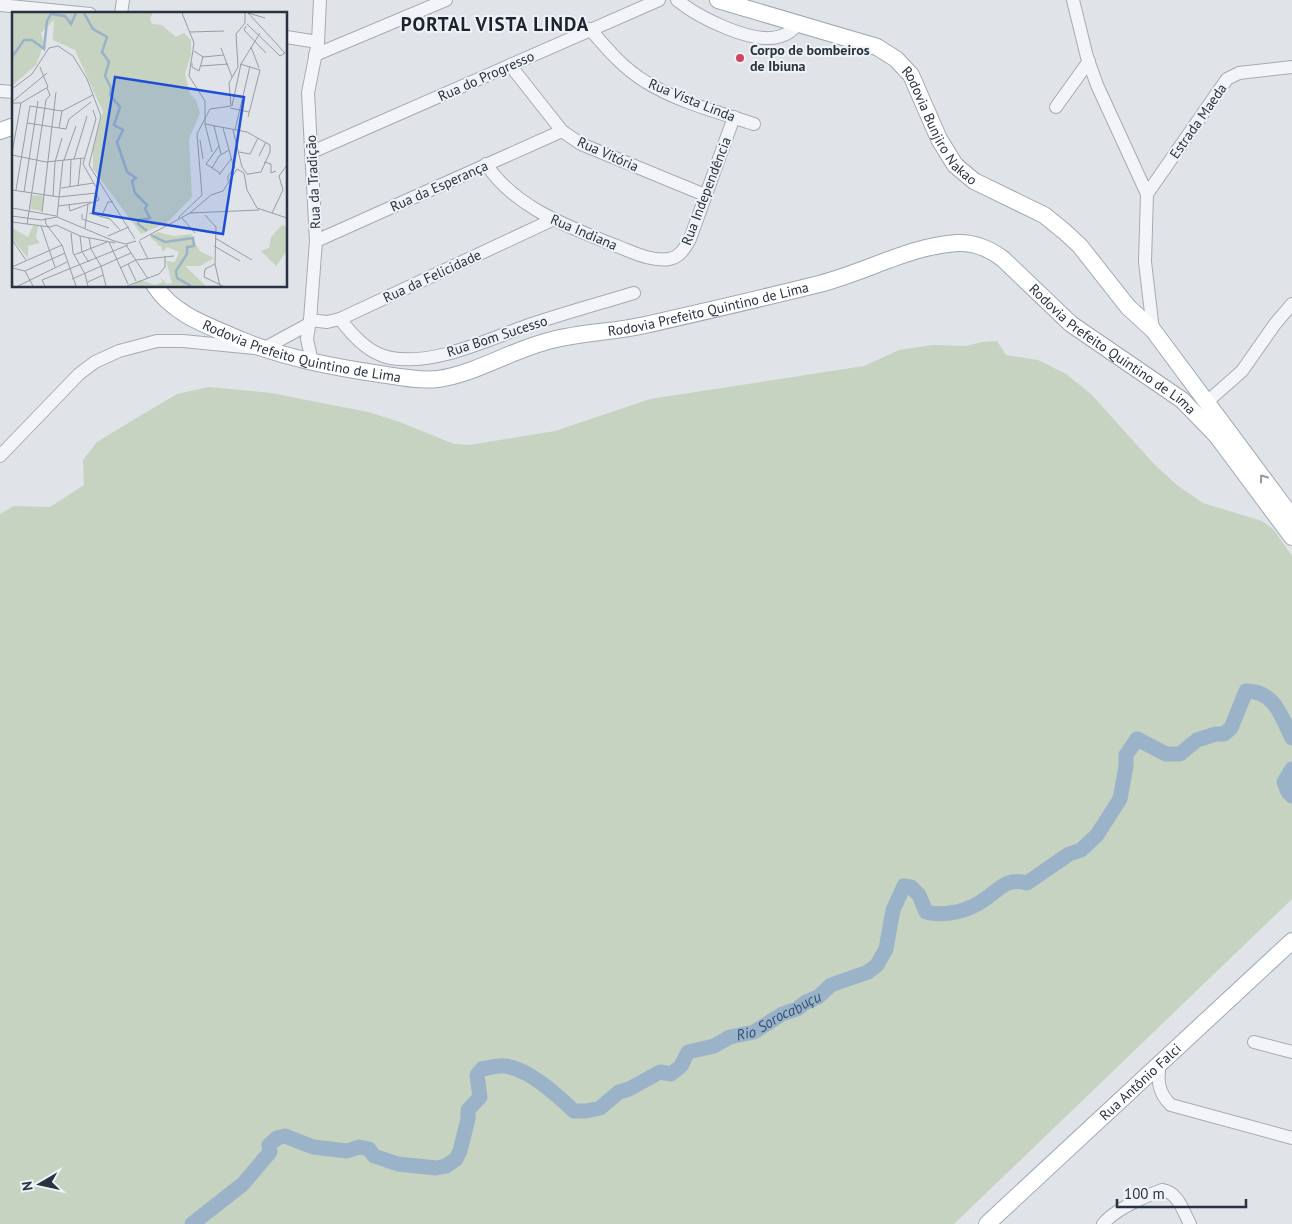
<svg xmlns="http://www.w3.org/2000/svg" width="1292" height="1224" font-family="'PT Sans',sans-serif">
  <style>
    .green { fill: #c6d3c1 }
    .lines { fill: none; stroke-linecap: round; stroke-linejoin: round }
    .river { stroke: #9ab3c9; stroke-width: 15 }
    .minor-casing { stroke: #a5abb3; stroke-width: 14 }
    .major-casing { stroke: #9fa8b5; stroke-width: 18 }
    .minor { stroke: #f3f4f7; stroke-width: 12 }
    .major { stroke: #fff; stroke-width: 16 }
    .oneway { stroke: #9498a0 }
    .poi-dot { fill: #cf445e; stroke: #eff3f6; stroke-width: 2 }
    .labels { text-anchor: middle; stroke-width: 4; stroke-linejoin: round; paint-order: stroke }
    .poi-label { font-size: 14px; font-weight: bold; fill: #283240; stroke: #eff3f6; text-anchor: start }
    .street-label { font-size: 14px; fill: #283240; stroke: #eff3f6 }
    .water-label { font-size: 15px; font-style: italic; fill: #325275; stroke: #eff3f6 }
    .district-label { font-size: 19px; font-weight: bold; letter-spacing: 1px; fill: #1b2331; stroke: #eff3f6 }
    .inset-river { fill: none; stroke: #9ab3c9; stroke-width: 2.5 }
    .inset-road { fill: none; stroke: #969da5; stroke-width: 1 }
    .view { fill: #1d4ed8; fill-opacity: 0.15; stroke: #1d4ed8; stroke-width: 2.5 }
    .inset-edge { fill: none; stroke: #283240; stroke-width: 2.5 }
  </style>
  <rect width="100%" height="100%" fill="#e0e4e9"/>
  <!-- green -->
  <path class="green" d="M997 341 1006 355 1038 360 1066 374 1091 394 1154 464 1178 486 1203 503 1262 521 1274 530 1292 556V899L954 1224H0V514L14 506 50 507 84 485 83 460 97 442 123 426 177 394 209 387 271 393 368 412 397 421 454 444 469 445 555 431 650 399 864 366 899 350 932 345 965 346 982 342Z"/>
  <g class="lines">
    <!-- river -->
    <g class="river">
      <path d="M1292 769 1284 782 1288 792 1292 796"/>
      <path id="s1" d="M192 1224 243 1184 270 1152 269 1145 277 1138 285 1136 313 1147 347 1151 359 1147 369 1149 374 1156 398 1164 436 1168 446 1166 456 1159 460 1151 468 1119V1110L480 1097 477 1075 482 1069C489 1068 498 1065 505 1066 529 1069 557 1095 574 1111H586L600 1108 619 1092 629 1089 660 1072 671 1074 681 1066 688 1052 714 1046 730 1037 754 1032 782 1014 797 1009 806 1002 818 997 831 985 868 972 877 965 886 949 893 910 904 886 911 887 919 895 926 912C945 917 969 911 985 899 1000 889 1007 877 1027 883L1069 854 1081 850 1097 835 1120 799 1126 766V755L1137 739 1166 754H1180L1197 740 1216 734H1224L1231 728 1246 691C1275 691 1281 716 1292 738"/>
    </g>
    <defs>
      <g id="minor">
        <path d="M677 0C698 17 754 46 781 36 788 34 793 30 797 25"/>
        <path d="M1073 0 1087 57 1097 85 1147 194 1145 262 1153 330"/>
        <path d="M0 5 90 14"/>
        <path d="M121 14 123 0"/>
        <path d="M590 29C607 49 624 69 646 82 678 102 718 112 754 124"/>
        <path d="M286 37 318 42"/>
        <path d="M315 55 446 0"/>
        <path d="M510 65 562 131 581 144 705 195"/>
        <path d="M0 91 14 92"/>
        <path d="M1056 107 1089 61"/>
        <path d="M312 152 659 0"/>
        <path d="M486 164C515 208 567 226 614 245 631 251 650 262 669 259 680 257 685 248 690 239L734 117"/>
        <path d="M1147 194 1227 79 1239 73 1292 67"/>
        <path d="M316 241 562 131"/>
        <path d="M340 319C353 336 369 354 391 358 438 366 492 337 535 323 568 312 601 303 634 293"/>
        <path d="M310 320 327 322 340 319 552 220"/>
        <path d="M312 362 307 339 310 320 316 241 308 93 318 42 320 0"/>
        <path d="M1208 401 1242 371 1275 324 1292 304"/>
        <path d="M0 456 79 374 95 362 119 351 157 341H183L263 349 309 324"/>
        <path d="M1254 1042 1292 1052"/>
        <path d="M1160 1063C1157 1080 1158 1093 1171 1105L1292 1138"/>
        <path d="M1103 1224C1114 1210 1145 1196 1162 1190 1178 1192 1183 1211 1190 1224"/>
      </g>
      <g id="major">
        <path id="s2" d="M718 0 877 47 896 59 911 75 939 139 955 165 974 181 1044 215 1065 232 1080 246 1128 307 1153 330 1292 517"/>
        <path d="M0 131 14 126"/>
        <path id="s3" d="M155 286C175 316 210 326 241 340 285 358 333 367 380 374 399 377 419 381 438 379 478 373 513 349 552 340 583 332 615 332 645 325 702 312 759 299 815 285 863 274 908 246 957 243 973 242 990 249 1003 259L1071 324 1182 400 1217 436"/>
        <path d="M1211 428 1292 537"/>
        <path id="s4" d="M987 1224 1292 941"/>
      </g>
    </defs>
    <!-- minor casing -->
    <use href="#minor" class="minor-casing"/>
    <!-- major casing -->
    <use href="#major" class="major-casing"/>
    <!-- minor -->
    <use href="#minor" class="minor"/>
    <!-- major -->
    <use href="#major" class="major"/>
  </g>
  <!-- one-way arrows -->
  <defs><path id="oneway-chevron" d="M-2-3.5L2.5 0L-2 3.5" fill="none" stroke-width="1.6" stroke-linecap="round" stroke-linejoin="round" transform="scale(1.25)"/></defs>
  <use class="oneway" href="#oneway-chevron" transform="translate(1263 478) rotate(-126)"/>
  <!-- markers -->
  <circle class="poi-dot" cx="740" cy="58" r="5"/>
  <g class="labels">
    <!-- poi labels -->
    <g class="poi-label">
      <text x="750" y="55">Corpo de bombeiros<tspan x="750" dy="16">de Ibiuna</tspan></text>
    </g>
    <!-- street labels -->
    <g class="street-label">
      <text transform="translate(486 76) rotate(-24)" y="5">Rua do Progresso</text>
      <text transform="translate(692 100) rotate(22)" y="5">Rua Vista Linda</text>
      <text transform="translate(1198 121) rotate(-55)" y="5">Estrada Maeda</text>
      <text dy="5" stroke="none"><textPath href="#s2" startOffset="269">Rodovia Bunjiro Nakao</textPath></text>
      <text transform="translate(608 154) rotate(24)" y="5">Rua Vitória</text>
      <text transform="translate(313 182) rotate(-93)" y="5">Rua da Tradição</text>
      <text transform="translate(439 186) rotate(-24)" y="5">Rua da Esperança</text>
      <text transform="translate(706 191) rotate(-69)" y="5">Rua Independência</text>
      <text transform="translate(584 232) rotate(23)" y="5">Rua Indiana</text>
      <text transform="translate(432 276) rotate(-25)" y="5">Rua da Felicidade</text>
      <text dy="5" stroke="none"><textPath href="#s3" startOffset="585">Rodovia Prefeito Quintino de Lima</textPath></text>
      <text transform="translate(497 336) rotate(-18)" y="5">Rua Bom Sucesso</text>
      <text dy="5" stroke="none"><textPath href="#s3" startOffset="1035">Rodovia Prefeito Quintino de Lima</textPath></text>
      <text dy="5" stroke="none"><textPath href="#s3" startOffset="165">Rodovia Prefeito Quintino de Lima</textPath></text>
      <text dy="5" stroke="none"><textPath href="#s4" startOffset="209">Rua Antônio Falci</textPath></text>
    </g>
    <!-- water labels -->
    <g class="water-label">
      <text dy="5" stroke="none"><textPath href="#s1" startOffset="755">Rio Sorocabuçu</textPath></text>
    </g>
    <!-- district labels -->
    <g class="district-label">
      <text x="495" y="31">PORTAL VISTA LINDA</text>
    </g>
  </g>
  <!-- overview -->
  <g transform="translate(12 12)">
    <rect width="275" height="275" fill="#e0e4e9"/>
    <path d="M0 1H141L138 6 140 12 150 13 164 25 172 21 179 28V43L173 62 178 82 184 88 188 101 177 127 180 185 155 211 129 222 81 157V138L91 100 63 38 41 28 42 8 29 21 32 32 24 53 0 74ZM20 183 32 184 30 199 18 197ZM270 213 275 215V239L264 254 249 239 257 236 259 225ZM21 214H26L24 226 28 231 16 234V246L0 227V216L16 225ZM146 220 162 224 181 222 179 224 188 239 202 246 188 254H173L194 274H119L129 268 143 273 151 270 148 265 155 272 160 271 154 249 163 250 167 240 155 235 151 240 149 234 137 232 147 233 138 225Z" fill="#c6d3c1"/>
    <path class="inset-river" d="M72 1 81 17 95 25 90 40 97 50 93 64 99 76 98 83 108 95 102 113 111 118 105 130 115 160 124 166 120 169 123 181 135 193 133 197 138 206 127 208 126 212 135 219M0 45 12 28H20L32 37 35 9 39 2 53 4 59 12 64 1M139 223 153 230 181 226 182 234 175 235V242L164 259 165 266 179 274"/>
    <path class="inset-road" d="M170 1 182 31 177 64 193 89V112M236 1 253 6M235 12 268 44 273 41 236 1M234 14 232 18 254 41M178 20 212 19M239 35 247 56M209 36 220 65M182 39 191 45 212 43M180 51V55L187 59 191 45M228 52 248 58 236 105M189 54 216 52M0 77 20 62 37 36 46 34 61 44 75 67 89 104 77 153 123 227M0 90 35 61M0 91H9L36 75 28 55M220 94 229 52 248 21M218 96 237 100M81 98 84 107 71 152 84 175M15 111 54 117 57 107 79 90M193 112 235 120 258 133V140L249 160 236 162M193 112 200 140M202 114 209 142M47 116 50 99M211 116 222 156M221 118 230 155 236 163M223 118 238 54M188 128 191 147M207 134 194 152 208 161M227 140 238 142 246 126M0 141 9 91M0 143 34 150 72 146M247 144 254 130M62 147 75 104M52 148 64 114M252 150 259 152V161L264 159M200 156 207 144 217 138M207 163 219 147M216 169V164L223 155M66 174 69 146M58 175 59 147M49 176 82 171M0 178 47 185 84 181 87 188 58 199 57 193M4 178 18 94 50 99 81 83M12 180 26 89M41 184 43 150 50 126M46 194 79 190M0 196 44 204M30 200 44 80M77 201 98 207 108 218M178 201 247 198M260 201 271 178 267 164 275 153M70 202V207L97 216M90 203 96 190H101M193 203 204 215 203 252 208 274M0 204 29 208 45 205 102 229 114 232 124 229M45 205 51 148M33 206 34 212 50 233 64 274M166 206 190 183 185 122 198 97 219 94 217 71 226 55 224 22 233 11V1M170 206 183 221M0 210 38 215 44 213 68 224 103 231M15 212 34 88 38 83 35 76M29 214 43 255M73 216 76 192M59 221 61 241 73 262 76 274M68 224 70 240 77 250M96 224 117 215M77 226 79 237 89 254 94 274M203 226 240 248M0 228 14 248M128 228 178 201 199 183 211 179 225 157 232 161 235 178 245 196 275 206M127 229 136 247M97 230 116 272M114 233 136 267M202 234 228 249M62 243 95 230M116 252 124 269M203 252 193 257 192 265 211 274M0 255 50 233M0 256 13 259 53 241M108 256 124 248 162 244M13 259 21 274M60 267 119 241M76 270 91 263M6 274 55 250M33 274 30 268 116 233M115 274 147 262 153 255V244"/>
    <path class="view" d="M103 65 232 85 211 222 81 201Z"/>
    <rect width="275" height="275" class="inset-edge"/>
  </g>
  <!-- north arrow -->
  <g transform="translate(40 1184) rotate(261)" stroke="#eff3f6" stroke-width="4" paint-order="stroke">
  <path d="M0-4L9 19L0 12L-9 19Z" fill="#283240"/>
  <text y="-8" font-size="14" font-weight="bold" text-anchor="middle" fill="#283240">N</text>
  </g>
  <!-- scale -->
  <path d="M1117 1199v8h129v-8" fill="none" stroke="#283240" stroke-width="2.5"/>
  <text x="1124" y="1199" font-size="15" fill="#283240" stroke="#eff3f6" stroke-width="4" paint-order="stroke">100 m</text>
</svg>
